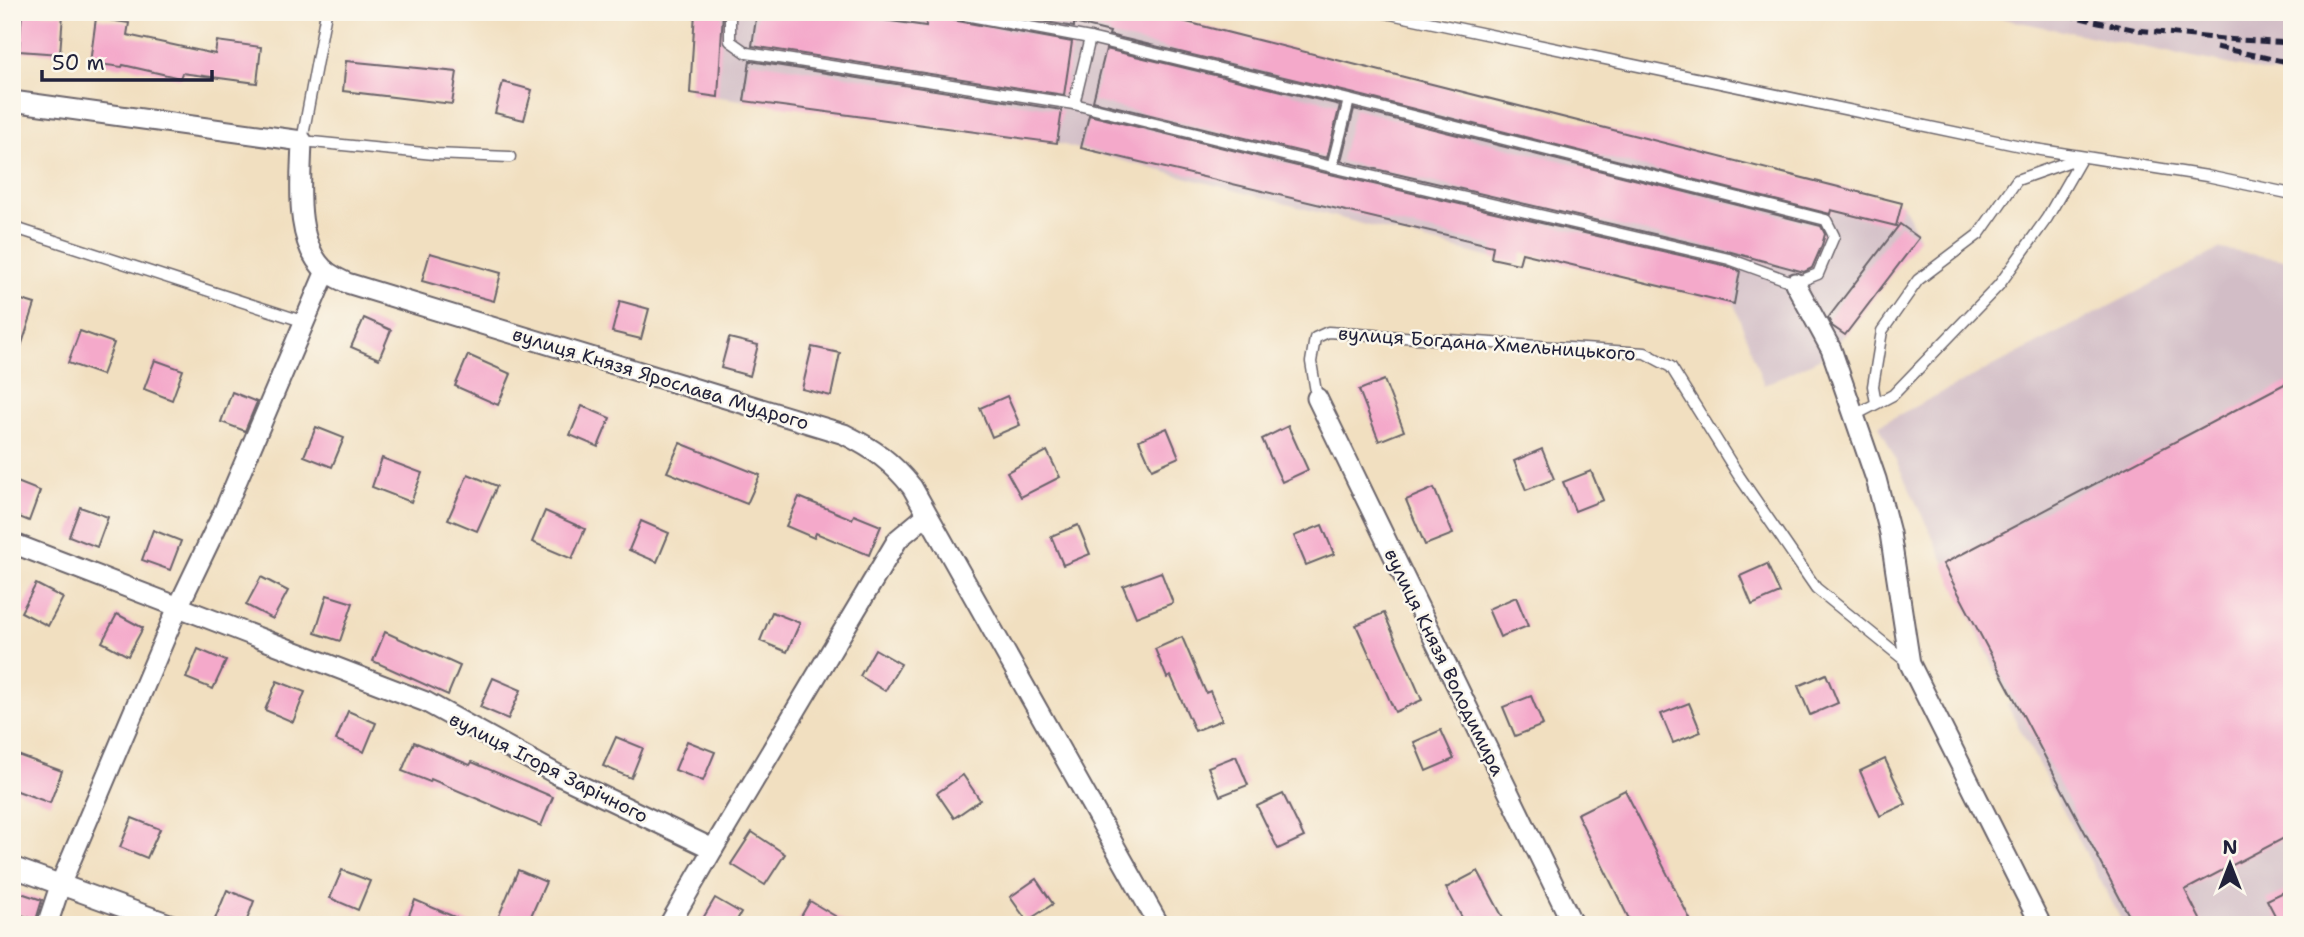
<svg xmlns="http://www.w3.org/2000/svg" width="2304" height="937" font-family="'Shantell Sans',sans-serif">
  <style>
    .industrial { fill: #d2bdc6 }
    .building { fill: #f4a9ca }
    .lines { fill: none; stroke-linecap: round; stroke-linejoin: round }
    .lane-casing { stroke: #6a646a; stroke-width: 13 }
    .street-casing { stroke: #6a646a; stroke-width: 23 }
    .lane { stroke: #fff; stroke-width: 10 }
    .street { stroke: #fff; stroke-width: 19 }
    .rail { stroke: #22223b; stroke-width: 5; stroke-dasharray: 10 5; stroke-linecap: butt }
    .labels { text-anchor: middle; stroke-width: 5; stroke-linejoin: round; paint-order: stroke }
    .street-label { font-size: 19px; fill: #22223b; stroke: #fbf7ec }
  </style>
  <rect width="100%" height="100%" fill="#fbf7ec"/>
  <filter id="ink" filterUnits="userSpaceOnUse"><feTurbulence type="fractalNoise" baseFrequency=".0143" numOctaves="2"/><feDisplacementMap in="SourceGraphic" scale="14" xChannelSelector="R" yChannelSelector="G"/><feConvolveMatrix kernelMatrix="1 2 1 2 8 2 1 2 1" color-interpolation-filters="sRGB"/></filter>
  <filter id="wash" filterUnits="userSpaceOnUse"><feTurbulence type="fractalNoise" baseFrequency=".00686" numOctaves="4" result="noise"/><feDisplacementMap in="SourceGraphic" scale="28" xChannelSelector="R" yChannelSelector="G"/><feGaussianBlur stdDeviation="1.57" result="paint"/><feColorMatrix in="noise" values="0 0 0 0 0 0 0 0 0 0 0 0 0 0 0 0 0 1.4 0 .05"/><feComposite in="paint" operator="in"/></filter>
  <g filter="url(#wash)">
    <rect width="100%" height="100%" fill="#f1dfc0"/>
    <!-- industrial -->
    <g class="industrial">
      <path d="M695 12H1147L1902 203 1919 238 1845 335 1821 358 1764 385 1734 304 1522 253 1519 264 1491 258 1056 143 690 93Z"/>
      <path d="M1975 12H2292V77L2014 21Z"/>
      <path d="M2220 249 2292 261V925H2124L2007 705 2011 702 1879 425Z"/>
    </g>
    <g id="blocks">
      <!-- building -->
      <g class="building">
        <path d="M22 12 63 14 60 54 19 51Z"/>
        <path d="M695 12H723L718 97 690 93Z"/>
        <path d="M757 12H829L926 26 927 12H941L947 19 1072 42 1064 95 752 46Z"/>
        <path d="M991 12H1147L1902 203 1896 226 1831 210 1830 214 1351 93 1109 35 1110 32 1074 23V27Z"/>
        <path d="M96 18 129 23 127 35 215 54 217 41 261 47 257 83 182 73 180 78 123 65 122 67 90 63Z"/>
        <path d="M1106 49 1340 105 1327 158 1093 101Z"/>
        <path d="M346 61 457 72 452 104 343 91Z"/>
        <path d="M750 61 1062 110 1057 143 744 101Z"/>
        <path d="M503 82 532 90 524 120 495 113Z"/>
        <path d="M1354 109 1821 226 1825 234 1822 245 1812 268 1804 272 1731 252 1341 161Z"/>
        <path d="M1089 115 1330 174 1727 266 1740 271 1734 304 1522 253 1519 264 1491 258 1493 246 1081 148Z"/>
        <path d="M1900 224 1919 238 1845 335 1832 326 1828 318Z"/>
        <path d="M430 253 501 273 494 301 422 281Z"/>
        <path d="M12 297 35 304 16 362H12Z"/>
        <path d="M620 301 649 309 641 339 612 332Z"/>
        <path d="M364 318 391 330 379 359 351 347Z"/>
        <path d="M80 331 114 343 102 375 68 363Z"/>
        <path d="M729 338 758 345 750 376 721 368Z"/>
        <path d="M812 347 840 353 831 396 802 389Z"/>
        <path d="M468 355 511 374 498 405 455 386Z"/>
        <path d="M155 360 183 370 172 400 144 389Z"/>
        <path d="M1384 380 1404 431 1379 441 1359 390Z"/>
        <path d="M2292 380V834L2185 890 2203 925H2134L1943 564Z"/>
        <path d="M232 392 257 402 245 431 221 422Z"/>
        <path d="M1007 396 1020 425 992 437 980 408Z"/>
        <path d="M582 406 610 418 598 447 570 435Z"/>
        <path d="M1288 426 1308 470 1282 482 1262 439Z"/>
        <path d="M316 427 344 438 332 467 304 456Z"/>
        <path d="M1167 428 1179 457 1152 469 1139 440Z"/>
        <path d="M680 443 760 475 747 504 667 472Z"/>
        <path d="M1542 449 1554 479 1526 490 1514 461Z"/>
        <path d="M1047 451 1060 477 1021 497 1007 472Z"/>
        <path d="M382 458 422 473 411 502 372 487Z"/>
        <path d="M1591 471 1603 500 1575 511 1563 482Z"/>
        <path d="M468 474 497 486 477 531 448 519Z"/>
        <path d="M12 480 40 491 29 521 12 514Z"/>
        <path d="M1434 488 1453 534 1425 545 1406 500Z"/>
        <path d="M799 497 852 519 854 515 881 526 869 555 816 533 814 538 786 526Z"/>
        <path d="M80 507 108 517 97 547 69 536Z"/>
        <path d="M545 511 585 529 572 559 532 542Z"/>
        <path d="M641 521 669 533 657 562 629 550Z"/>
        <path d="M1078 525 1090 554 1063 565 1051 536Z"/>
        <path d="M1322 525 1334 554 1306 565 1294 536Z"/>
        <path d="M153 530 181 541 170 570 142 560Z"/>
        <path d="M1767 564 1780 593 1752 605 1740 576Z"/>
        <path d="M1161 572 1173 603 1136 617 1123 586Z"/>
        <path d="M261 577 288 591 273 619 246 605Z"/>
        <path d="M36 584 63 598 48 626 21 612Z"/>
        <path d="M327 595 353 603 340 641 315 633Z"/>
        <path d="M1516 597 1528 626 1500 637 1488 609Z"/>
        <path d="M772 612 800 623 787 652 760 641Z"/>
        <path d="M1384 613 1422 700 1395 712 1356 625Z"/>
        <path d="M117 614 143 628 128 656 102 642Z"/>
        <path d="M385 632 460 666 448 695 373 661Z"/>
        <path d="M1182 637 1206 693 1210 691 1222 720 1195 731 1171 676 1167 678 1155 649Z"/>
        <path d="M198 649 226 661 213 689 186 678Z"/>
        <path d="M875 649 901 664 885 691 860 676Z"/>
        <path d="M1826 674 1838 703 1810 715 1798 686Z"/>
        <path d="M493 678 521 690 508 719 480 707Z"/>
        <path d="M277 681 305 692 293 722 265 710Z"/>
        <path d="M1531 696 1543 725 1515 736 1503 707Z"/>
        <path d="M1689 703 1701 732 1673 743 1661 714Z"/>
        <path d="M348 711 376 723 364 752 336 740Z"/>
        <path d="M1441 730 1454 759 1426 771 1414 742Z"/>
        <path d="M616 737 643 748 631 778 603 766Z"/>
        <path d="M687 741 715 752 703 781 675 770Z"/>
        <path d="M414 742 470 765 472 762 553 797 541 826 431 779 430 782 402 771Z"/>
        <path d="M12 753 62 771 50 803 12 789Z"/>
        <path d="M1236 756 1248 785 1220 796 1208 767Z"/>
        <path d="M1885 759 1906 804 1880 816 1860 771Z"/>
        <path d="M963 775 980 800 954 818 937 793Z"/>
        <path d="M1625 790 1693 925H1632L1577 814Z"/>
        <path d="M1283 794 1304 837 1278 849 1257 806Z"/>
        <path d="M132 818 160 829 147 858 120 847Z"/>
        <path d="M752 832 785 854 765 885 731 864Z"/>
        <path d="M342 870 370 881 358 910 330 898Z"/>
        <path d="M518 870 546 882 527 925H495Z"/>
        <path d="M1478 871 1507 925H1466L1446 888Z"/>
        <path d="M1036 879 1053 904 1027 921 1010 897Z"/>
        <path d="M2292 888V925H2280L2267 900Z"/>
        <path d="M12 890 42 900 36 920 12 912Z"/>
        <path d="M227 890 254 901 245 925H229L215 919Z"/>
        <path d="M715 898 741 913 734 925H699Z"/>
        <path d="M415 900 473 925H405Z"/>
        <path d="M810 901 850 925H796Z"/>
      </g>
    </g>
  </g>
  <g filter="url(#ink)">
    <use href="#blocks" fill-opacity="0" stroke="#6a646a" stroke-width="2"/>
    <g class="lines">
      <defs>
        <g id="lane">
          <path d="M326 12 302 141 434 154 510 157"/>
          <path d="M730 12V41L747 53 1074 104 1332 167 1729 259 1795 283 1818 274 1834 236 1826 220 1349 100 1090 38 948 12"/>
          <path d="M1381 12 2035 149 2207 176 2292 194"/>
          <path d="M1074 104 1090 38"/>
          <path d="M1332 167 1349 100"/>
          <path d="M12 227 305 322"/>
          <path d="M1317 398 1311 362 1315 338 1328 332 1645 353 1671 367 1739 476 1816 588 1907 662"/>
          <path d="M1876 403 1873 386 1882 331 1918 280 1979 234 2017 180 2082 157"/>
          <path d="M1853 416 1893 395 1999 285 2047 218 2082 157"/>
        </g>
        <g id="street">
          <path d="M12 101 302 141C301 180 293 244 327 272 333 276 340 280 347 283L844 434C874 449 891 461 912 487L1159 925"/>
          <path d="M1795 283 1831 349 1876 479 1890 533 1910 664 2041 925"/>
          <path d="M1317 398 1573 925"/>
          <path d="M12 543 426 702 560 776 713 849 898 539 927 515"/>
          <path d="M12 867 172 925"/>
          <path d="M47 925 61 883 178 607 224 511 326 271"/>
          <path d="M669 925 713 849"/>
        </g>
      </defs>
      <!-- lane casing -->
      <use href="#lane" class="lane-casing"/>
      <!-- street casing -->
      <use href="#street" class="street-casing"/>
      <!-- lane -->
      <use href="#lane" class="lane"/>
      <!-- street -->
      <use href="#street" class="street"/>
      <!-- rail -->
      <g class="rail">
        <path d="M2051 12 2137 30 2223 39 2292 43"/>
        <path d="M2216 47 2292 63"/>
      </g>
    </g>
  </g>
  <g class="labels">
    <!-- street labels -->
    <g class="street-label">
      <text transform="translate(1487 343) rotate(4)" y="7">вулиця Богдана Хмельницького</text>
      <text transform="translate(661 378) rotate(17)" y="7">вулиця Князя Ярослава Мудрого</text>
      <text transform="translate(1445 662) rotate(64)" y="7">вулиця Князя Володимира</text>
      <text transform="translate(549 767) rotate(27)" y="7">вулиця Ігоря Зарічного</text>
    </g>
  </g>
  <!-- margin -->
  <rect width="2304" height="937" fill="none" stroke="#fbf7ec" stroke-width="42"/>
  <!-- north arrow -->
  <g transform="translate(2230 864)" stroke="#fbf7ec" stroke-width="5" paint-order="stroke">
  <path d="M0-5L12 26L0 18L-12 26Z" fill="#22223b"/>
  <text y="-10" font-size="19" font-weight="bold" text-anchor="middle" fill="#22223b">N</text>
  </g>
  <!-- scale -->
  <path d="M42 70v10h170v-10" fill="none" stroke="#22223b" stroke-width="3.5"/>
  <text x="52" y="70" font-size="21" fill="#22223b" stroke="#fbf7ec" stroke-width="5" paint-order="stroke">50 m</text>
</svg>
